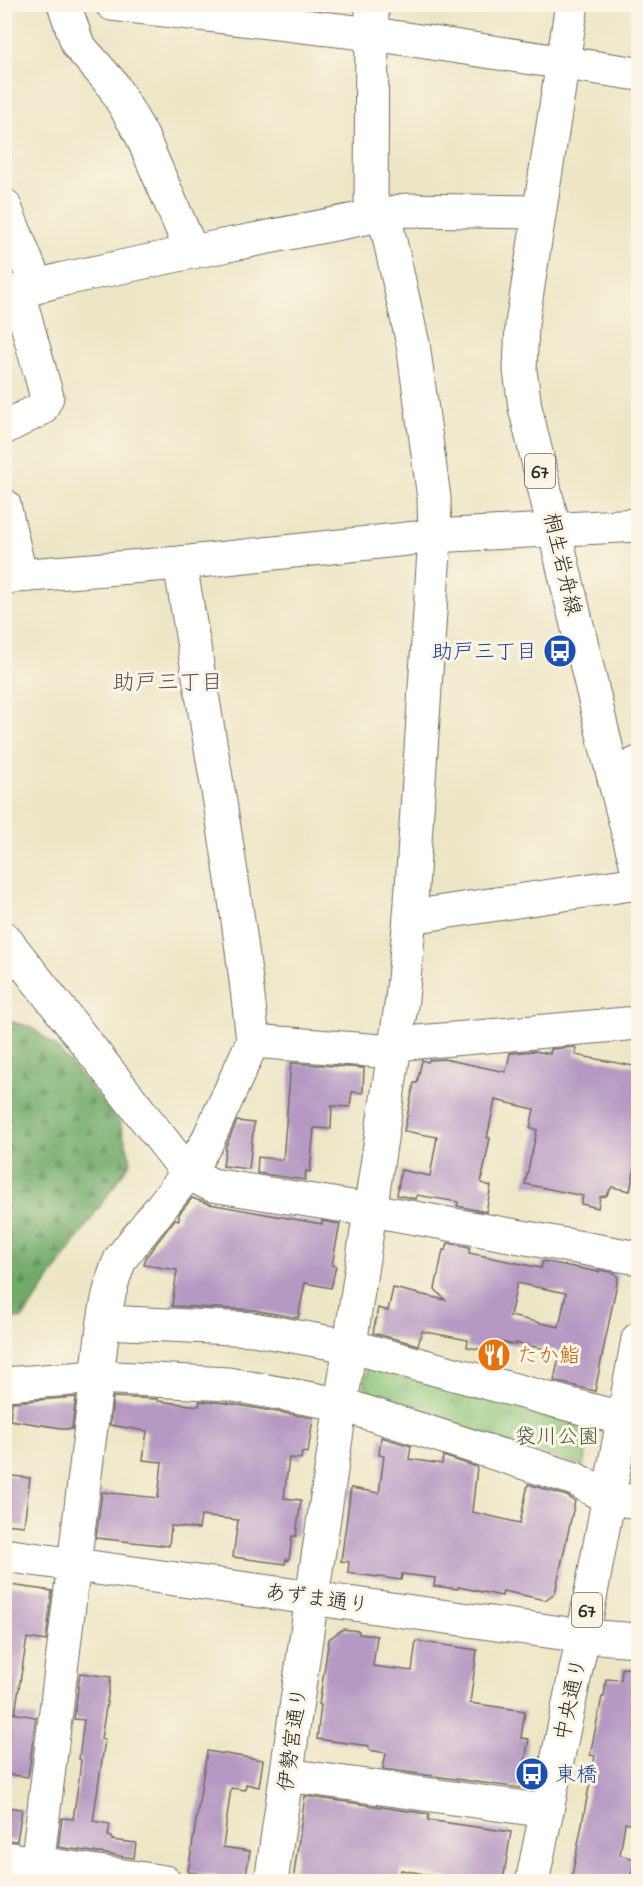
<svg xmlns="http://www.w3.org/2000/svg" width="643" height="1886" font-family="'Indie Flower','Klee One',sans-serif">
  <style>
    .grass { fill: url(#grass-tufts); stroke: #5c7852; stroke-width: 1.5 }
    .forest { fill: url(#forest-firs); stroke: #4e6a4a; stroke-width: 1.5 }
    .building { fill: #b599c3; fill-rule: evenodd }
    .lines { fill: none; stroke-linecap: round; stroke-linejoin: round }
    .minor-casing { stroke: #6f6c61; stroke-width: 35 }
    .major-casing { stroke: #6f6c61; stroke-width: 35 }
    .minor { stroke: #fff; stroke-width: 33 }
    .major { stroke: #fff; stroke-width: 33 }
    .labels { text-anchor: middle; stroke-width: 6; stroke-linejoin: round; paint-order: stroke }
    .shield { fill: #fcf5e5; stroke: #6a6863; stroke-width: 1.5 }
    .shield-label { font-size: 20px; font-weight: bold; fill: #2b2b2b }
    .street-label { font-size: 21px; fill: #2b2b2b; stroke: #fcf5e5 }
    .transit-label { font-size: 21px; fill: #164399; stroke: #fcf5e5; text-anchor: end }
    .food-label { font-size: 21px; fill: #c56008; stroke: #fcf5e5; text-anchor: start }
    .park-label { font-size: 21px; fill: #485942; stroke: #fcf5e5 }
    .neighbourhood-label { font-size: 22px; fill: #5b5260; stroke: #fcf5e5 }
  </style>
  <defs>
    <pattern id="grass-tufts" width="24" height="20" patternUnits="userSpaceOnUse" patternTransform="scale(1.5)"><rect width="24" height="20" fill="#8cc579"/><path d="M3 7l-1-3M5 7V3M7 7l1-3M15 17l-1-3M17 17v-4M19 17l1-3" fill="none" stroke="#73a063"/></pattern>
    <pattern id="forest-firs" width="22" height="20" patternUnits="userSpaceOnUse" patternTransform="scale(1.5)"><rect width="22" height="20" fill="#71aa69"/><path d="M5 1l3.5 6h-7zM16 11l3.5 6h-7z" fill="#5d8b57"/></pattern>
  </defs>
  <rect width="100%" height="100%" fill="#fcf5e5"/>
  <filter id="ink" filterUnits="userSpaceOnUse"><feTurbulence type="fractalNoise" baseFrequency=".0167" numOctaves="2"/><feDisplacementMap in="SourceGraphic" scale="12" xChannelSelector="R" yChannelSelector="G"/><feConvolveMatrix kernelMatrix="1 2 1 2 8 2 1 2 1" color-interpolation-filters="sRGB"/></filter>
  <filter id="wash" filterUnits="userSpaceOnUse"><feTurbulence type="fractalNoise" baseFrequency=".008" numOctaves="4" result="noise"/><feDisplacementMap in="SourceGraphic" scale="24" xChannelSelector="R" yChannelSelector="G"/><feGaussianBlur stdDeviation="1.35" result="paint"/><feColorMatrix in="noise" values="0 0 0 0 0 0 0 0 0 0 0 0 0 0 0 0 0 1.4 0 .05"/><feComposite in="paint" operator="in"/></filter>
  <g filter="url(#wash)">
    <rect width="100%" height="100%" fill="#ede6c6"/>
    <!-- grass -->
    <path class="grass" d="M369 1359 594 1417 583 1466 369 1403 363 1394Z"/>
    <!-- forest -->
    <path class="forest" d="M5 1020 31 1027 56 1047 120 1123 131 1161 23 1318 5 1321Z"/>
    <g id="blocks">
      <!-- building -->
      <g class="building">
        <path d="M575 1047 576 1048 575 1055 639 1067V1148L630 1191 612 1187 606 1196 600 1197 598 1208 581 1204 583 1196 525 1184 537 1130 530 1128 534 1109 495 1100 487 1138H490L481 1183 491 1186 486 1212 457 1206 458 1202 417 1195 416 1199 397 1195 401 1170 430 1176 437 1137 404 1131 414 1083H417L422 1060 428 1062 429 1060 444 1059 506 1072 510 1053 535 1051 550 1054 551 1049Z"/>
        <path d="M291 1063 364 1068 363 1093 352 1092 350 1107 332 1106 331 1129 314 1128 310 1172 306 1171 305 1180 257 1173 258 1157 283 1160Z"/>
        <path d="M237 1121 254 1123 249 1169 223 1166 226 1146Z"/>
        <path d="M192 1198 209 1204 322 1224V1221L340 1224 332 1265 336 1266 331 1288 305 1283 298 1318 254 1310 172 1306 177 1270 144 1265 146 1257 175 1219 179 1220V1214Z"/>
        <path d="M448 1243 470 1247 469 1253 541 1268 543 1261 599 1272V1270L615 1273 618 1278 595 1391 554 1381 560 1352 516 1343V1345L500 1342 498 1353 467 1347 468 1340 422 1331 418 1345 373 1333 378 1308 388 1311 393 1288 445 1300 435 1289 443 1250H446ZM517 1283 566 1293 559 1327 510 1316Z"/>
        <path d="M76 1397 72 1429H61V1428L10 1420 12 1402Z"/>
        <path d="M113 1397 158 1399V1401L199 1406 200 1401 226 1403 313 1418 308 1453 302 1452 301 1459 289 1458 284 1498 301 1500 296 1536H292L289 1560 286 1559 285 1564 233 1557 238 1520 201 1516 199 1529 171 1526 169 1546 96 1538 102 1492 158 1498 162 1462 143 1460 147 1431 110 1425Z"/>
        <path d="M381 1437 411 1446 409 1459 442 1464 443 1456 477 1467 472 1512 520 1523 528 1484 567 1496 575 1501 555 1593 545 1600 503 1591 502 1596 458 1587V1589L434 1586 435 1578 402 1574 401 1580 348 1573 349 1562 341 1561 351 1488 379 1493 384 1456 379 1455Z"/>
        <path d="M4 1475 30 1478 24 1526 4 1524Z"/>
        <path d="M10 1585 52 1591 46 1641 27 1638 15 1713 4 1712V1625Z"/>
        <path d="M343 1629 359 1631V1634L377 1636 373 1666 412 1671 416 1641 477 1650 470 1703 525 1711 521 1738 529 1739 520 1788 383 1769 386 1753 369 1750V1746L317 1739 321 1705H319L329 1639Z"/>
        <path d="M622 1668 639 1669V1726L635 1744 639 1745V1826L625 1823 620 1855 635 1859 630 1881H571L595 1756 590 1755 602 1697H604L606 1679 621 1680Z"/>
        <path d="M80 1673 111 1677 101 1739 105 1740 93 1821 110 1824 108 1836 112 1837V1840L136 1843 134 1858 58 1847 62 1818 73 1819 79 1778 81 1760 79 1759 84 1720 74 1719Z"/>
        <path d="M12 1713 36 1717 28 1777 4 1774V1744L8 1745Z"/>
        <path d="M207 1751 263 1760 259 1787 246 1784 245 1790 231 1788 223 1847 250 1851 245 1881 188 1872Z"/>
        <path d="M305 1796 429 1814 428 1820 511 1832 503 1881H465L401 1870 400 1881H293Z"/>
        <path d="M4 1807 22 1809 17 1841 4 1840Z"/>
      </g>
    </g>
  </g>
  <g filter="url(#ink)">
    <use href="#blocks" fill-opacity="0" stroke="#6f6c61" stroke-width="1.5"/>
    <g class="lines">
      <defs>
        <g id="minor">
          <path d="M64 4 78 45 112 84 141 134 192 252"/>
          <path d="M112 4 373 34 638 74"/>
          <path d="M4 205 37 287"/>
          <path d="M371 217 372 4"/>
          <path d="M4 295 64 279 192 252 406 210 539 212"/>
          <path d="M4 428 41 409 47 397 18 292"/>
          <path d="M4 505 20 574"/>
          <path d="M180 563C206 722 236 881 253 1041"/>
          <path d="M4 577 180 563 435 536 638 525"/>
          <path d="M614 776 638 763"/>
          <path d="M410 917 638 883"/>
          <path d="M4 938 188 1173 212 1185 371 1210 638 1258"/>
          <path d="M395 1044 638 1023"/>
          <path d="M104 1322 253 1329 349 1346 624 1419 638 1421"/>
          <path d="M4 1384 97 1377 228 1384 340 1404 575 1479 608 1498 638 1502"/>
          <path d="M4 1555 583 1636 638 1640"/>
          <path d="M287 1775 547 1811"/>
          <path d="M4 1858 165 1882"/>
          <path d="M35 1882 97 1377C102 1338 105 1293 121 1258L188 1173 207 1142 253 1041 394 1052"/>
          <path d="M271 1882 312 1597 402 999 410 917 435 536 434 498 413 344 384 214"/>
        </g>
        <g id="major">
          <path d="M572 4 522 324 520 370 525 407 609 759 638 871"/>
          <path d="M532 1882 583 1636 638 1339"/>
        </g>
      </defs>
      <!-- minor casing -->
      <use href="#minor" class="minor-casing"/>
      <!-- major casing -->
      <use href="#major" class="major-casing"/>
      <!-- minor -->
      <use href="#minor" class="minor"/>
      <!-- major -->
      <use href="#major" class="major"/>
    </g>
  </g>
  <!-- icons -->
  <defs>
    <symbol id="bus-disc" viewBox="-11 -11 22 22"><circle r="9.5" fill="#1a4fb4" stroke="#fcf5e5"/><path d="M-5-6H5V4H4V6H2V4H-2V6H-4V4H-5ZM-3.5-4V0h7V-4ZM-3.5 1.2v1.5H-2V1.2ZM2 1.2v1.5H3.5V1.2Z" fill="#fff"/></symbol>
    <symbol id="restaurant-disc" viewBox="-11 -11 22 22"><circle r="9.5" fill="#e8710a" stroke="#fcf5e5"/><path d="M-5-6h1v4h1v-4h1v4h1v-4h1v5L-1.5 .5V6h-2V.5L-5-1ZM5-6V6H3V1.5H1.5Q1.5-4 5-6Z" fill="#fff"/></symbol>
  </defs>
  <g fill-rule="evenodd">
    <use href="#bus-disc" x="541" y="632" width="38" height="38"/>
    <use href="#restaurant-disc" x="475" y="1336" width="38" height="38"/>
    <use href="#bus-disc" x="513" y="1755" width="38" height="38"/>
  </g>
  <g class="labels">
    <!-- shield labels -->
    <g class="shield">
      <rect x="525" y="454" width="30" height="34" rx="4.5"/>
      <rect x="572" y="1593" width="30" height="34" rx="4.5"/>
    </g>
    <g class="shield-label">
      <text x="540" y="478">67</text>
      <text x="587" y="1617">67</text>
    </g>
    <!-- street labels -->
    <g class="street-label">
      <text transform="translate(563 564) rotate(77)" y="7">桐生岩舟線</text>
      <text transform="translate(317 1598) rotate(8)" y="7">あずま通り</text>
      <text transform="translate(570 1699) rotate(-78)" y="7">中央通り</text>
      <text transform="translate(292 1739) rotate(-82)" y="7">伊勢宮通り</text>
    </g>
    <!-- transit labels -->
    <g class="transit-label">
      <text x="537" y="658">助戸三丁目</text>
      <text x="555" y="1781" text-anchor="start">東橋</text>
    </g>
    <!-- food labels -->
    <g class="food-label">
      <text x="517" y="1362">たか鮨</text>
    </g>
    <!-- park labels -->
    <g class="park-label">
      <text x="557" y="1443">袋川公園</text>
    </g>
    <!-- neighbourhood labels -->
    <g class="neighbourhood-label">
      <text x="168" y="689">助戸三丁目</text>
    </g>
  </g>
  <!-- margin -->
  <rect width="643" height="1886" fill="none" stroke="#fcf5e5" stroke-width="24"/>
</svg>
